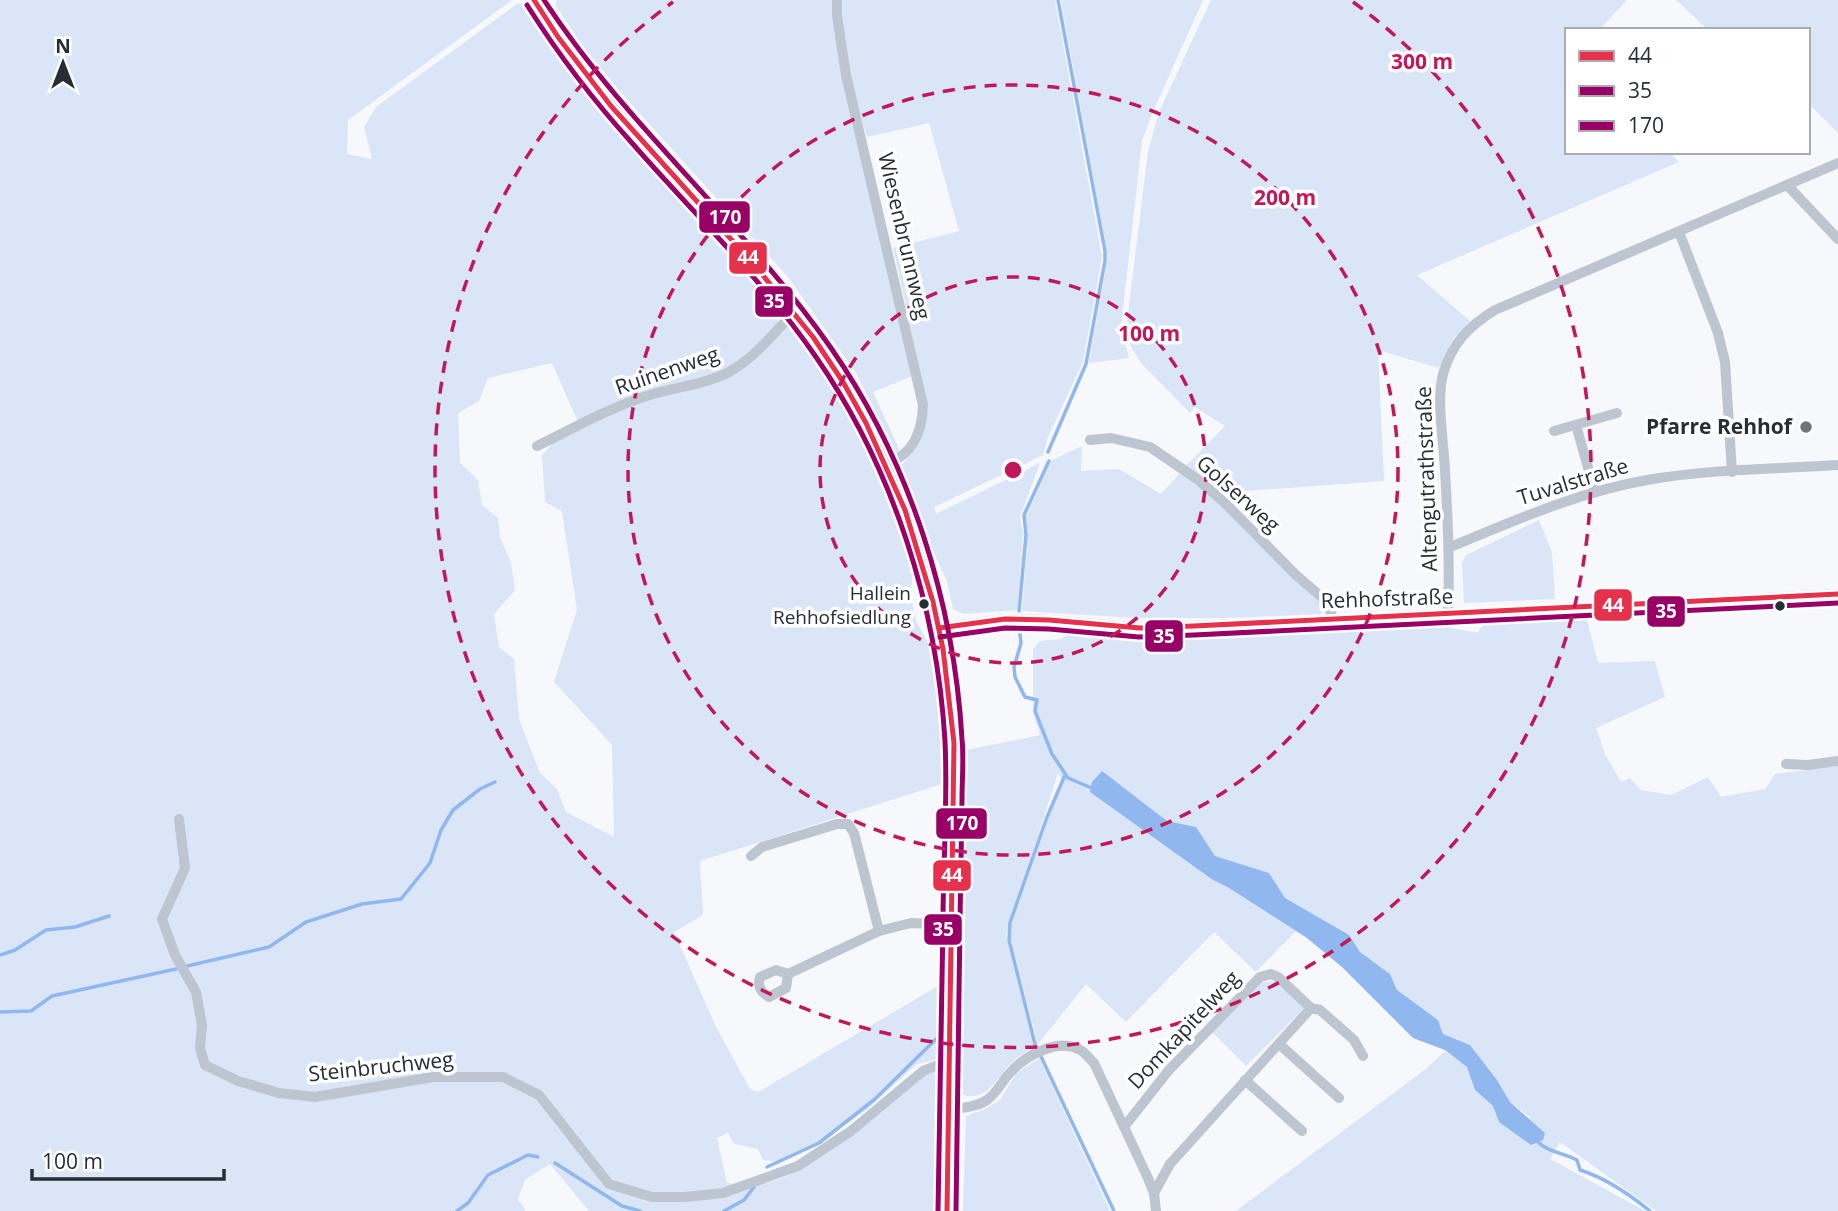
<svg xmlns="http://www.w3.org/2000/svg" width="1838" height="1211" font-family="'Open Sans',sans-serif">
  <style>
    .green { fill: #dae6f7 }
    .water { fill: #90b8ef }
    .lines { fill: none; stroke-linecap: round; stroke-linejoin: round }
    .stream { stroke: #90b8ef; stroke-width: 3.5 }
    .street { stroke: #bdc5d0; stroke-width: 10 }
    .primary { stroke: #a9b3c1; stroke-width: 18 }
    .bus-1-casing { stroke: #fff; stroke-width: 10 }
    .bus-2-casing { stroke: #fff; stroke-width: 10 }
    .bus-3-casing { stroke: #fff; stroke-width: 10 }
    .bus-1 { stroke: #e5314c; stroke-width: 5 }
    .bus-2 { stroke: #906; stroke-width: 5 }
    .bus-3 { stroke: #906; stroke-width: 5 }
    .ring { fill: none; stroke: #c2185b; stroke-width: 3.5; stroke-dasharray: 12 9 }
    .poi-dot { fill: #6f747a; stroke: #fff; stroke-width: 2.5 }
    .bus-dot { fill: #272d35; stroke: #fff; stroke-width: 2.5 }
    .labels { text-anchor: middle; stroke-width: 7; stroke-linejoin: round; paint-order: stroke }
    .bus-label { font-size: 19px; fill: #272d35; stroke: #fff; text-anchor: end }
    .street-label { font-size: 21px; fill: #272d35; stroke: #fff }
    .poi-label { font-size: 21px; font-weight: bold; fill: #272d35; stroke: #fff; text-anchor: end }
    .centre { fill: #c2185b; stroke: #fff; stroke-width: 3.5 }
    .ring-label { font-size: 21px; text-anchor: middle; font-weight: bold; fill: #c2185b; stroke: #fff; stroke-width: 7; stroke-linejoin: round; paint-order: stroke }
    .line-badge { stroke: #fff; stroke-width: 2.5 }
    .badge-label { font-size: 19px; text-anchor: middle; font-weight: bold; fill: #fff }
  </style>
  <rect width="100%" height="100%" fill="#f6f8fb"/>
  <!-- green -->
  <g class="green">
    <path d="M0 0H512L348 120 347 154 372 159 364 127 376 107 517 4 523 3 781 306C786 327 741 360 724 370L578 422 552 363 488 378 479 401 458 413 460 463 478 480 482 505 498 518 500 537 511 563 515 590 494 614 499 647 514 659 519 719 540 773 557 789 566 812 614 837 612 745 554 682 577 610 562 511 545 502 542 455 553 443 647 398 734 373 789 324 796 325 848 408 873 455 905 527 913 564 911 597 916 621 935 655 941 676 935 686 940 713 942 784 700 861 703 915 674 932 716 1027 750 1089 758 1092 938 986 939 1059 917 1064 866 1110 818 1144 781 1162 763 1160 758 1149 734 1144 728 1133 717 1138 727 1183C739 1184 753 1185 765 1183 810 1176 884 1106 921 1076L936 1069 942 1071 938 1211H589L550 1164 525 1180 518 1199 526 1211H0Z"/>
    <path d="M557 0H833L912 376 873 392 901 453 900 455 896 453 856 373 788 277 624 96 583 46 555 5Z"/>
    <path d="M842 0H1055L1102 257 1083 362 1048 437 1043 455 934 507 936 514 1040 463 1020 517 1023 534 1017 610 963 614 953 609 947 581 933 551 901 466 915 449 923 433 906 324 908 314 893 248 959 231 929 123 867 137C854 92 840 47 842 0Z"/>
    <path d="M1061 0H1203L1151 116 1142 141 1121 326 1129 358 1089 363 1108 257Z"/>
    <path d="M1211 0H1627L1599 30H1567V152H1669L1679 162 1417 275 1470 321 1453 339 1439 368 1378 350 1384 481 1218 493 1185 467 1225 426 1195 407 1190 413 1141 363 1131 347 1127 322 1148 151 1159 112Z"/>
    <path d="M1676 0H1838V133L1808 103V30H1708Z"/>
    <path d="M549 8C612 101 694 178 766 263 815 321 855 383 889 450L860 400 627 115 561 31Z"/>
    <path d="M1082 446 1081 471 1119 469 1161 494 1180 473 1204 489 1323 603 1325 610 1321 614 1226 618H1136L1022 611 1028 534 1026 517 1052 460Z"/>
    <path d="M1539 520 1552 552 1555 599 1464 603 1462 563 1466 555Z"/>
    <path d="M1490 615 1514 619 1586 616 1598 663 1655 661 1665 697 1596 728 1605 754 1621 782 1630 778 1641 790 1671 795 1708 777 1721 797 1765 789 1775 774 1838 766V1211H1656L1560 1142 1550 1159 1645 1211H1236L1427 1068 1445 1051 1468 1067 1475 1090 1493 1106 1499 1122 1531 1118 1510 1102 1497 1080 1470 1045 1443 1034 1438 1020 1397 990 1390 974 1360 952 1348 935 1285 898 1269 873 1215 856 1196 827 1167 821 1102 772 1213 880 1229 888 1296 931 1256 972 1214 932 1126 1022 1086 984 1038 1044 1010 935 1011 927 1062 779 1058 773 1006 935 1034 1047C1026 1052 1017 1057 1011 1063 996 1078 987 1102 963 1095L967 750 1040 735 1033 711V649L1040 641 1061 639 1070 632H1229L1423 622 1477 633Z"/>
    <path d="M1278 981 1304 1008 1246 1066 1212 1032 1261 982Z"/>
    <path d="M1039 1058 1110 1211H963L966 1116 985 1109 1000 1100 1016 1074Z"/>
  </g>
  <!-- water -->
  <path class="water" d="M1102 771 1167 821 1196 827 1215 856 1269 873 1285 898 1349 935 1360 952 1390 974 1397 990 1438 1020 1443 1034 1470 1045 1497 1080 1510 1102 1545 1133 1543 1140 1531 1145 1499 1122 1493 1106 1475 1090 1467 1067 1445 1050 1413 1038 1342 967 1307 938 1229 888 1213 880 1090 792 1092 782Z"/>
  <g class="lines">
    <!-- stream -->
    <g class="stream">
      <path d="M1048 452 1086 364 1105 261V251L1058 0"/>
      <path d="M1019 611 1026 535 1024 515 1049 461"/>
      <path d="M1019 627 1021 643 1014 667 1015 677 1025 697 1037 700 1035 711 1052 754 1068 778 1094 789"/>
      <path d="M1065 775 1047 817 1010 923 1009 940 1035 1044 1114 1211"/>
      <path d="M0 955 15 950 46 930 75 927 109 916"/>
      <path d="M187 966 269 947 306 922 362 904 401 899 430 863 441 830 453 810 480 789 495 782"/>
      <path d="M0 1012 31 1011 52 996 176 969"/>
      <path d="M1537 1141C1547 1152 1564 1153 1577 1160L1580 1170C1606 1178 1629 1194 1650 1211"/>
      <path d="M555 1163 622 1206 640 1211"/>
      <path d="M767 1167 819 1143 875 1099 936 1039"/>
      <path d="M457 1211 468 1203 488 1175 528 1155 538 1157"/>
      <path d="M724 1211 744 1200 754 1187"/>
    </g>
    <!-- street -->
    <g class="street">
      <path d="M837 0V16L846 75 923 405C922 433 913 454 886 465"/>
      <path d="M1787 185 1838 239"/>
      <path d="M1679 232 1718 333 1725 362 1732 472"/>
      <path d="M1576 425 1595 492"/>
      <path d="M1554 431 1617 413"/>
      <path d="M1090 440 1111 438 1150 447 1197 479 1225 503 1296 575 1325 600 1334 620"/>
      <path d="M537 446C574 428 611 407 650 395 675 387 703 385 727 373 754 359 774 333 794 312"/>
      <path d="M1450 547C1514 521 1578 492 1647 480 1709 469 1775 469 1838 465"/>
      <path d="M1448 615C1450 567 1448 519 1445 471 1444 443 1436 401 1443 374 1452 343 1469 326 1495 310L1838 163"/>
      <path d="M939 628 1005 619 1049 620 1140 628 1194 626 1448 615 1838 594"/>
      <path d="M1786 764 1808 765 1838 761"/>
      <path d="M179 819 185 868 162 919 175 955 196 992 202 1025 200 1048 205 1065 238 1081 279 1093 315 1097 433 1077H503L539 1095 609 1184 652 1197H685L723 1193 798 1166 851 1131 923 1071 935 1066H950"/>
      <path d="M751 856 762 847 837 824H848L854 833 879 931"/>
      <path d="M788 974 786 988 769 997C761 992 757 987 760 977L776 970 788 974 879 931 911 923 952 925"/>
      <path d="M1279 1044 1339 1098"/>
      <path d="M1245 1080 1302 1131"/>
      <path d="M949 1110C962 1108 976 1107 987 1100 996 1094 1001 1083 1008 1075 1024 1056 1059 1036 1082 1051 1086 1054 1090 1059 1094 1063L1147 1176 1154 1193 1156 1211"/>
      <path d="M1124 1127 1169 1070 1260 977 1271 974 1278 977 1311 1008 1320 1010 1354 1040 1363 1056"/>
      <path d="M1154 1193 1170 1164 1311 1008"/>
    </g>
    <!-- primary -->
    <path class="primary" d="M534 0C594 100 681 180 757 268 788 304 818 341 843 382 909 490 946 617 954 743L947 1211"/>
    <defs>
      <g id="bus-1">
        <path d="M534 0 558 37 611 106 757 268 813 337 843 382 866 423 905 510 933 602 943 649 954 743 947 1211"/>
        <path d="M939 628 1005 619 1049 620 1140 628 1194 626 1838 594"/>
      </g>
      <g id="bus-2">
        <path d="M527 5C558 54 593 100 632 143 694 214 763 280 816 357 893 468 937 606 945 741 948 800 943 863 943 922 941 1018 940 1115 938 1211"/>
        <path d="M940 637 1005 628 1049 629 1139 637 1194 635 1838 603"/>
      </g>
      <path id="bus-3" d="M544 0C627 127 745 224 831 348 910 462 954 602 962 739 964 759 962 780 962 800 961 840 961 881 960 921 959 1018 957 1114 956 1211"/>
    </defs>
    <!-- bus-1 casing -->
    <use href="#bus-1" class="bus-1-casing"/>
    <!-- bus-2 casing -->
    <use href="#bus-2" class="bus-2-casing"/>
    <!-- bus-3 casing -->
    <use href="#bus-3" class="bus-3-casing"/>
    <!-- bus-1 -->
    <use href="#bus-1" class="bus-1"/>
    <!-- bus-2 -->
    <use href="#bus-2" class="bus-2"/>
    <!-- bus-3 -->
    <use href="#bus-3" class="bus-3"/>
  </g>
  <!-- distance rings -->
  <g class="ring">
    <circle cx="1013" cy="470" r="193"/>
    <circle cx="1013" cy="470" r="385"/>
    <path d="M1353 2A578 578 0 1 1 673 2"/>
  </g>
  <!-- markers -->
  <circle class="poi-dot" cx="1806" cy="427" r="7"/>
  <g class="bus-dot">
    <circle cx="924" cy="604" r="6"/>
    <circle cx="1780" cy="606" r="6"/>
  </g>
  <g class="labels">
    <!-- bus labels -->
    <g class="bus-label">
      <text x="911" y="600">Hallein<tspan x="911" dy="24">Rehhofsiedlung</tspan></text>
    </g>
    <!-- street labels -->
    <g class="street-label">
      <text transform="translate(904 236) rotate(77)" y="7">Wiesenbrunnweg</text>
      <text transform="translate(667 371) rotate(-19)" y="7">Ruinenweg</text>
      <text transform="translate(1427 479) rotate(-92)" y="7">Altengutrathstraße</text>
      <text transform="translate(1573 482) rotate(-17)" y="7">Tuvalstraße</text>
      <text transform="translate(1238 494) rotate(42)" y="7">Golserweg</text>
      <text transform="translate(1387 599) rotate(-2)" y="7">Rehhofstraße</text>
      <text transform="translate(1184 1030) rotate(-47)" y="7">Domkapitelweg</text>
      <text transform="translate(381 1067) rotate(-6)" y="7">Steinbruchweg</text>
    </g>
    <!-- poi labels -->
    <g class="poi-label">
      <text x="1792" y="434">Pfarre Rehhof</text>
    </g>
  </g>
  <circle cx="1013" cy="470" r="10" class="centre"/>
  <g class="ring-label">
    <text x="1422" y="69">300 m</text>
    <text x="1285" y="205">200 m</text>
    <text x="1149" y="341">100 m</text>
  </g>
  <g class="line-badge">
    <rect x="698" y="200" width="53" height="34" rx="7" fill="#906"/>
    <rect x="728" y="241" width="40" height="34" rx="7" fill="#e5314c"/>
    <rect x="754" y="285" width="40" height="33" rx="7" fill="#906"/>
    <rect x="1593" y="588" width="40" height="34" rx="7" fill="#e5314c"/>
    <rect x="1646" y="595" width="40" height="33" rx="7" fill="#906"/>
    <rect x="1144" y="619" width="40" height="34" rx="7" fill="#906"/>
    <rect x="935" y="807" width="53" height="33" rx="7" fill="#906"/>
    <rect x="932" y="859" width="40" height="33" rx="7" fill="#e5314c"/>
    <rect x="923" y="913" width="40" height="33" rx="7" fill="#906"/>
  </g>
  <g class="badge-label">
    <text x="725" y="224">170</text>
    <text x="748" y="264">44</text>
    <text x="774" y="308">35</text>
    <text x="1613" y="612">44</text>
    <text x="1666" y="618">35</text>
    <text x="1164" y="643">35</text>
    <text x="962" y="830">170</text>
    <text x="952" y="882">44</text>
    <text x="943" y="936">35</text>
  </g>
  <!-- legend -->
  <rect x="1565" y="28" width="245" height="126" fill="#ffffff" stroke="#a9abae" stroke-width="2"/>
  <rect x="1579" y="51" width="35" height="10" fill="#e5314c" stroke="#a9abae" stroke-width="2"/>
  <text x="1628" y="63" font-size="21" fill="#272d35">44</text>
  <rect x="1579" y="86" width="35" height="10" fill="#990066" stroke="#a9abae" stroke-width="2"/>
  <text x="1628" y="98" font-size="21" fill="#272d35">35</text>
  <rect x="1579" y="121" width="35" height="10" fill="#990066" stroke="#a9abae" stroke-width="2"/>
  <text x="1628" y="133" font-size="21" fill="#272d35">170</text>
  <!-- north arrow -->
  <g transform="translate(63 63)" stroke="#ffffff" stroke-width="5" paint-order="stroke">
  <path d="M0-5L12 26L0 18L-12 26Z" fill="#272d35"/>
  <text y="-10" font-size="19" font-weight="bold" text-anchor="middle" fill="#272d35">N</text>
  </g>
  <!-- scale -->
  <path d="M32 1169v10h192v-10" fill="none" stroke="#272d35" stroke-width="3.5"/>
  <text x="42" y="1169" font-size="21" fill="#272d35" stroke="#ffffff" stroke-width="5" paint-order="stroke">100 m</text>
</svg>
